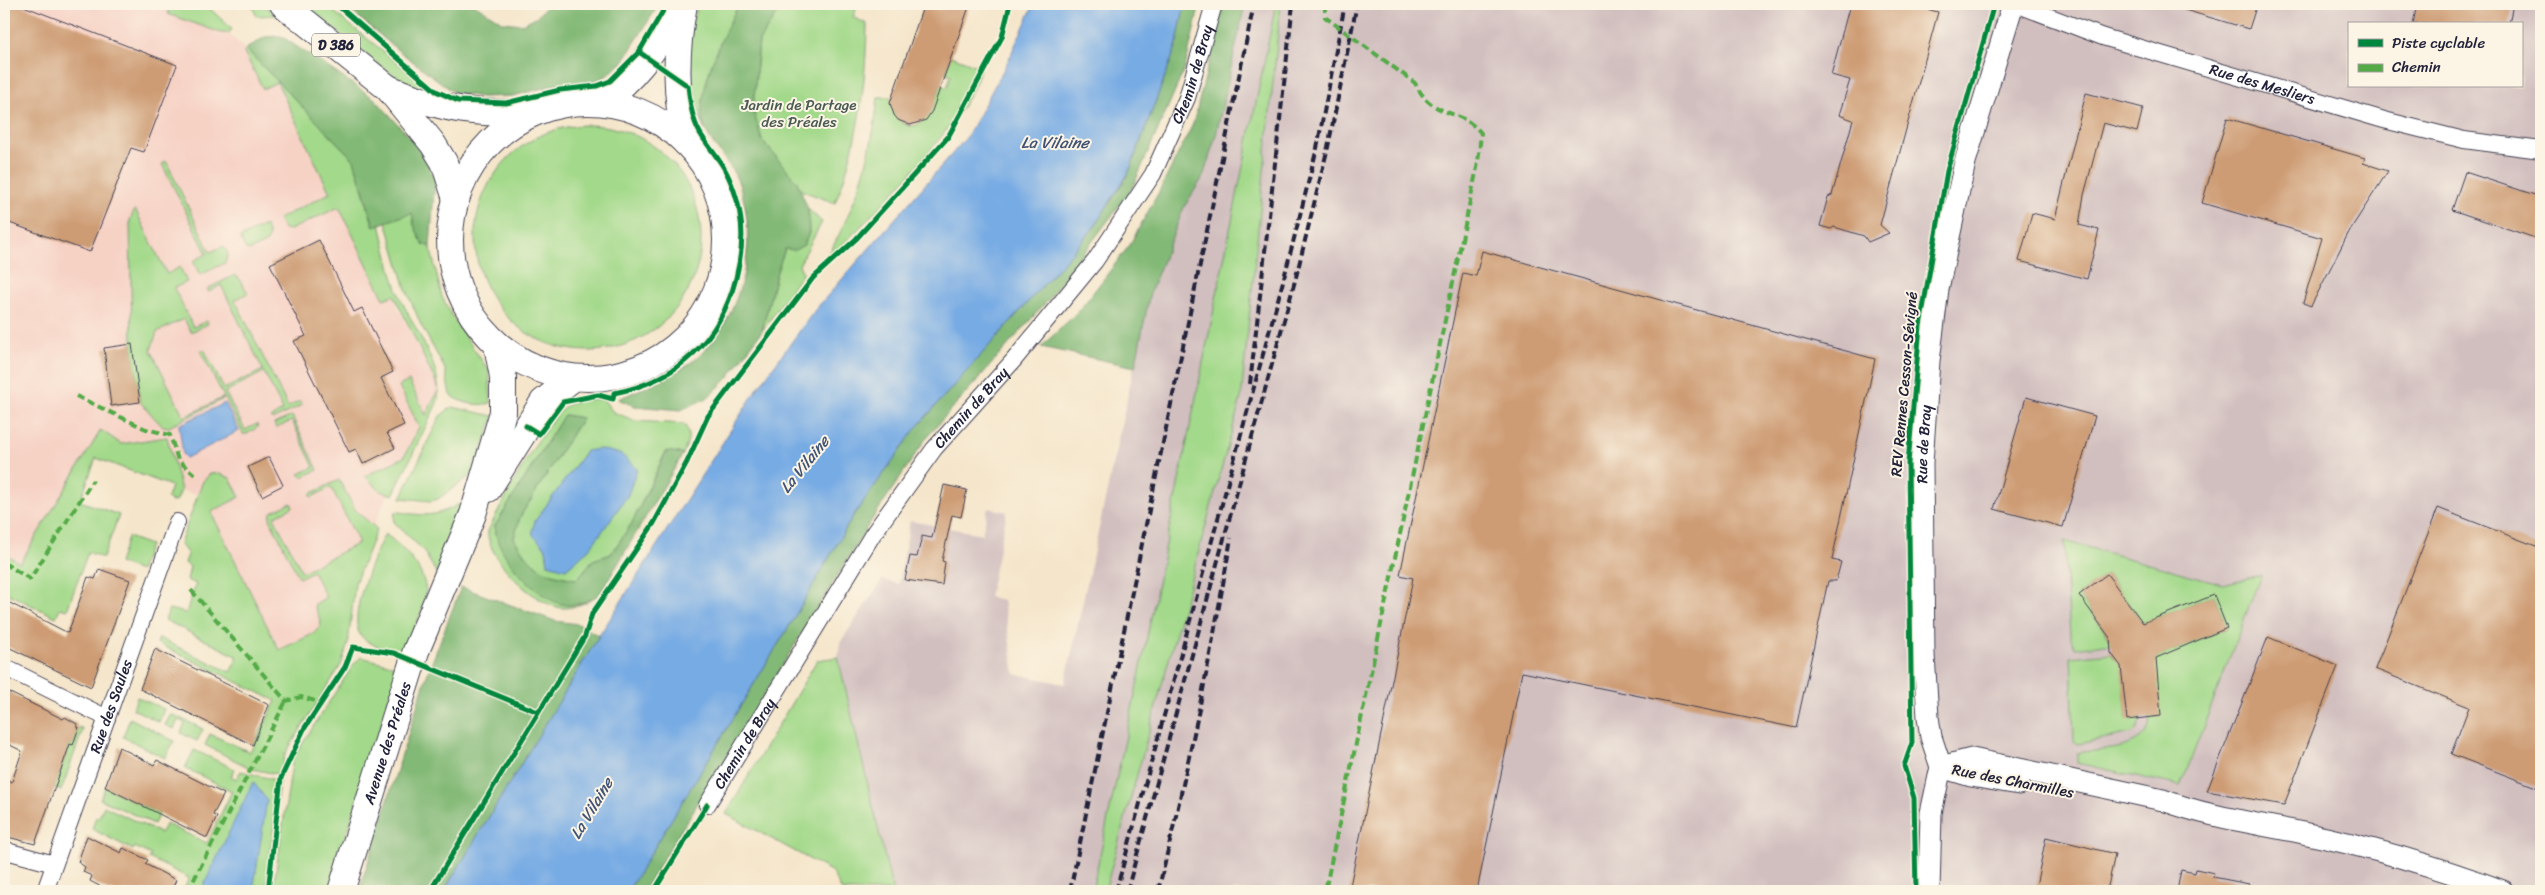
<svg xmlns="http://www.w3.org/2000/svg" width="2545" height="895" font-family="Sriracha,sans-serif">
  <style>
    .built { fill: #f6d2c5 }
    .industrial { fill: #d1bfbf; fill-rule: evenodd }
    .green { fill: #a3d98a; stroke: #627e62; fill-rule: evenodd }
    .forest { fill: #82b976; stroke: #526e58 }
    .water { fill: #77abe4; stroke: #4c6690 }
    .building { fill: #cd9c74 }
    .lines { fill: none; stroke-linecap: round; stroke-linejoin: round }
    .minor-casing { stroke: #423f51; stroke-width: 18 }
    .tertiary-casing { stroke: #423f51; stroke-width: 23 }
    .primary-casing { stroke: #423f51; stroke-width: 28 }
    .minor { stroke: #fff; stroke-width: 16 }
    .tertiary { stroke: #fff; stroke-width: 21 }
    .primary { stroke: #fff; stroke-width: 26 }
    .rail { stroke: #22223b; stroke-width: 4; stroke-dasharray: 8 4; stroke-linecap: butt }
    .quiet { stroke: #53aa46; stroke-width: 4; stroke-dasharray: 8 4; stroke-linecap: butt }
    .cycleway-casing { stroke: #fcf5e5; stroke-width: 8 }
    .cycleway { stroke: #00873e; stroke-width: 5 }
    .labels { text-anchor: middle; stroke-width: 4; stroke-linejoin: round; paint-order: stroke }
    .shield { fill: #fcf5e5; stroke: #63616e; stroke-width: 1 }
    .shield-label { font-size: 14px; font-weight: bold; fill: #22223b }
    .street-label { font-size: 15px; fill: #22223b; stroke: #fcf5e5 }
    .park-label { font-size: 15px; fill: #495953; stroke: #fcf5e5 }
    .water-label { font-size: 16px; font-style: italic; fill: #405276; stroke: #fcf5e5 }
  </style>
  <rect width="100%" height="100%" fill="#fcf5e5"/>
  <filter id="ink" filterUnits="userSpaceOnUse"><feTurbulence type="fractalNoise" baseFrequency=".02" numOctaves="2"/><feDisplacementMap in="SourceGraphic" scale="10" xChannelSelector="R" yChannelSelector="G"/><feConvolveMatrix kernelMatrix="1 2 1 2 8 2 1 2 1" color-interpolation-filters="sRGB"/></filter>
  <filter id="wash" filterUnits="userSpaceOnUse"><feTurbulence type="fractalNoise" baseFrequency=".0096" numOctaves="4" result="noise"/><feDisplacementMap in="SourceGraphic" scale="20" xChannelSelector="R" yChannelSelector="G"/><feGaussianBlur stdDeviation="1.12" result="paint"/><feColorMatrix in="noise" values="0 0 0 0 0 0 0 0 0 0 0 0 0 0 0 0 0 1.4 0 .05"/><feComposite in="paint" operator="in"/></filter>
  <g filter="url(#wash)">
    <rect width="100%" height="100%" fill="#f5e6cb"/>
    <!-- built -->
    <path class="built" d="M4 4H197L283 85 354 160 397 306 439 389 291 698 188 525 198 495 180 490 167 437 121 444 101 430 20 564 4 553Z"/>
    <!-- industrial -->
    <path class="industrial" d="M1234 4H2541V891H892L838 657 840 643 882 580 899 584 910 521 982 534 988 508 1007 512 989 597 1003 600 1015 674 1065 684 1150 293 1184 207 1198 128ZM2349 24H2521V86H2349Z"/>
    <!-- green -->
    <g class="green">
      <path d="M171 4H205L232 29 229 33H221L168 14Z"/>
      <path d="M252 4H262L278 15 256 16Z"/>
      <path d="M301 4H324L430 89 433 97 400 81Z"/>
      <path d="M698 4H739L733 16 702 111 704 130C690 79 680 55 698 4Z"/>
      <path d="M783 4H858L853 17 867 24C866 84 858 148 835 203L800 190 797 182 762 140 753 110 759 41Z"/>
      <path d="M1276 4H1281L1241 398 1105 891H1092L1140 672Z"/>
      <path d="M246 49 354 160 373 225 380 224C386 248 391 274 400 297 413 328 446 370 437 403L393 495 380 491 365 476 404 457 419 427 399 386 409 381 426 415 439 389 394 295 384 299 339 207 290 230 284 229 278 219 330 193 277 82 263 89 244 52Z"/>
      <path d="M951 56 980 67C973 116 869 219 832 255L829 254C859 198 871 160 878 97H891L894 115C920 145 934 106 941 85L947 88 951 75 946 73Z"/>
      <circle cx="588" cy="238" r="113"/>
      <path d="M166 161 210 252 224 246 228 254 225 263 200 275 193 261 207 254 162 164Z"/>
      <path d="M135 209 167 274 180 267 187 282 174 288 193 327 207 321 208 324 191 332 184 319 157 332 151 350 184 417 224 397 201 352 204 349 224 389 263 370 221 285 209 292 207 289 235 275 238 277 248 293 235 300 288 407 300 401 302 405 272 420 271 418 283 410 264 372 225 392 245 430 257 424 258 427 247 434H243L225 398 169 427 162 426 140 402 132 344 130 220Z"/>
      <path d="M808 209 822 222 799 265 803 273 762 331 776 274 785 249 804 245 809 233Z"/>
      <path d="M412 213 414 225 423 245 430 246 442 297 456 323 489 371 491 403C478 407 461 403 450 395L445 369 421 325 406 289 386 221Z"/>
      <path d="M265 225 269 235 267 242 249 251 246 249 240 238Z"/>
      <path d="M603 399 613 412 636 421 684 424C692 434 687 444 683 454L666 451 632 523 611 554 593 560 577 579C542 574 533 569 514 538L520 517 582 418 564 415 495 526 498 542 526 581 545 596 567 605 587 602C581 604 572 608 565 608 538 609 485 557 488 531 503 502 542 424 566 406 577 398 591 399 603 399ZM586 451 612 515C598 538 579 570 548 564L546 550 535 521Z"/>
      <path d="M452 407 494 416 473 474 438 499 431 501 401 498 440 416Z"/>
      <path d="M292 416 318 470 302 477 299 474 314 467 292 421 276 428 274 424Z"/>
      <path d="M101 430 121 444 167 437 181 490 177 500 172 502 167 498 171 486 96 458 80 501 119 515 103 558 88 552 67 610 60 608 56 617 4 592V553L20 563Z"/>
      <path d="M219 473 230 478 240 497 211 512 279 650 313 634 320 627 321 622 314 605 326 597 313 571 299 578 270 519 271 512 291 503 293 507 274 517 302 572 359 543 331 487 312 497 310 494 339 480 356 511 377 529 355 583 348 644 341 665 285 754 281 775 252 769 205 745 210 734 250 752 276 701 157 643 159 638 230 672 238 657 165 620 169 609 186 613 196 584 187 580 190 567 185 563 188 554 180 544 203 481 210 474Z"/>
      <path d="M463 502 437 574 423 550 394 522 395 512H400C429 517 438 516 463 502Z"/>
      <path d="M385 534C403 547 431 574 425 600 420 618 410 636 404 654 390 649 371 647 361 636 346 619 375 552 385 534Z"/>
      <path d="M128 537 150 545 140 571 119 563Z"/>
      <path d="M2064 541 2223 584 2261 575 2181 786 2077 763V753C2100 749 2140 752 2149 726L2156 658 2227 628 2214 595 2143 623 2107 574 2079 595 2113 643 2075 648 2070 635Z"/>
      <path d="M2111 653 2115 659 2121 658 2127 719 2141 718 2137 729 2132 733 2078 744 2074 741 2071 657Z"/>
      <path d="M361 657 399 667 329 891H273L293 758 353 665Z"/>
      <path d="M838 657 892 888V891H842L831 871 726 814 817 660Z"/>
      <path d="M137 697 164 709 159 722 133 709Z"/>
      <path d="M171 714 203 729 197 741 181 733 185 723 178 720 174 729 165 725Z"/>
      <path d="M130 718 174 741 165 758 123 737Z"/>
      <path d="M79 727 83 729 61 791 54 788 70 744H73Z"/>
      <path d="M194 750 235 769 231 776 236 779 241 771 279 781 266 891H183L189 878 149 858 151 855 135 847 133 850 92 829 96 817H99L104 806 160 833 166 824 207 843 232 791 185 768Z"/>
      <path d="M105 787 159 814 154 824 100 799Z"/>
    </g>
    <!-- forest -->
    <g class="forest">
      <path d="M343 4H474L502 22 522 24 536 17 549 4H659L622 63 605 77 595 81 551 86 513 96 482 97 455 93 399 51Z"/>
      <path d="M739 4H783L759 41 753 110 762 140 797 182 808 209 809 233 804 245 795 250 785 249 776 274 762 331 728 378 707 398 681 410 634 406 618 399C643 388 671 378 693 361 742 322 760 242 739 184 730 158 701 139 702 111 703 75 723 35 739 4Z"/>
      <path d="M1185 4H1200L1185 68 1132 189 1048 300 927 437 869 524 644 891H628L791 623 853 516 916 428 1092 230 1128 175 1176 47Z"/>
      <path d="M1224 4H1245L1216 135 1203 177 1184 207 1150 293 1135 367 1041 347 1079 311 1129 246 1160 190 1193 124Z"/>
      <path d="M281 36 375 99 416 144 435 178 430 246 423 245 414 225 412 213 374 226 354 160 246 49 265 37Z"/>
      <path d="M564 415 582 418 520 517 514 538C531 567 544 575 577 579L593 560 611 554 632 523 667 451 683 454 600 594C590 600 579 606 567 605 542 603 506 564 498 541 496 537 496 531 495 526Z"/>
      <path d="M461 587 555 621 578 624 599 636 444 891H359L426 678Z"/>
    </g>
    <!-- water -->
    <g class="water">
      <path d="M1034 4H1185L1176 47 1128 174 1092 230 916 428 853 516 791 623 628 891H444L599 636 757 389 815 310 966 138 1006 65Z"/>
      <path d="M225 403 239 431 186 458 183 455 179 425Z"/>
      <path d="M600 449 621 454 637 469 628 495 601 533 590 548 566 569 548 564C547 558 548 550 543 545 533 534 530 538 535 521L586 451Z"/>
      <path d="M253 782 267 800 253 891H201Z"/>
    </g>
    <g id="blocks">
      <!-- building -->
      <g class="building">
        <path d="M4 4H18L177 65 144 152 131 148 90 252 4 221Z"/>
        <path d="M924 4H970L932 111 926 120 910 125 898 120 894 115 890 103Z"/>
        <path d="M1850 4H1908L1938 12 1880 225 1889 233 1868 242 1864 236 1834 227 1831 229 1820 226 1828 197 1832 195 1853 120 1839 115 1850 80 1831 75Z"/>
        <path d="M2179 4H2257L2249 29 2178 8Z"/>
        <path d="M2417 4H2513L2509 24H2413Z"/>
        <path d="M2086 93 2143 108 2137 132 2103 123 2084 195 2079 225 2099 230 2087 279 2019 261 2032 213 2055 219Z"/>
        <path d="M2227 118 2365 158 2363 163 2388 171 2350 230 2311 306 2303 303 2322 238 2202 203Z"/>
        <path d="M2465 172 2541 197V240L2452 210Z"/>
        <path d="M319 240 354 312 362 308 393 372 381 378 404 425 387 433 395 448 363 464 356 449 349 452 294 341 306 336 270 264Z"/>
        <path d="M1482 251 1875 359 1832 560 1841 562 1836 581H1828L1796 728 1522 672 1477 891H1349L1413 578 1400 575 1463 273 1476 276Z"/>
        <path d="M132 344 140 402 111 406 104 348Z"/>
        <path d="M2026 397 2095 416 2063 527 1994 509Z"/>
        <path d="M269 457 283 485 262 496 248 467Z"/>
        <path d="M944 485 967 490 961 517 952 515 942 561 945 562 942 585 905 580 910 556 917 557 922 536 932 538Z"/>
        <path d="M2438 508 2541 548V789L2451 754 2469 707 2375 669Z"/>
        <path d="M99 569 130 580 91 687 4 645V600L68 633 88 577 95 579Z"/>
        <path d="M2107 574 2143 623 2214 595 2227 628 2156 658 2161 716 2127 720 2121 666 2111 653 2110 638 2079 595Z"/>
        <path d="M2268 637 2338 666 2284 805 2207 791Z"/>
        <path d="M155 649 269 705 253 745 140 689Z"/>
        <path d="M4 690 63 719 65 717 77 724V727H79L73 745 70 744 35 844 4 836V790L7 780 12 782 22 751 4 742Z"/>
        <path d="M119 747 154 765 157 760 224 794 213 815 217 817 207 838 105 787Z"/>
        <path d="M87 836 121 853 123 848 148 860 145 864 176 880 171 891H109L90 881 92 876 83 872 85 867 78 862Z"/>
        <path d="M2046 837 2115 854 2107 891H2035Z"/>
        <path d="M2196 869 2214 873 2213 877 2249 884 2248 891H2177L2181 870 2195 873Z"/>
      </g>
    </g>
  </g>
  <g filter="url(#ink)">
    <use href="#blocks" fill-opacity="0" stroke="#423f51" stroke-width="1"/>
    <g class="lines">
      <defs>
        <g id="minor">
          <path id="s1" d="M2016 4 2103 37 2384 120 2464 140 2541 150"/>
          <path d="M4 667 107 718"/>
          <path id="s2" d="M707 805 873 534 934 449 1013 361 1095 261 1153 174 1187 98 1214 4"/>
          <path d="M4 848 10 852 54 864"/>
          <path id="s3" d="M45 891 177 522"/>
        </g>
        <g id="tertiary">
          <path d="M1941 767 1972 759 2163 800C2208 817 2256 823 2303 833 2371 847 2438 867 2503 891"/>
          <path d="M1941 767 1971 776 2019 784"/>
          <path id="s4" d="M1929 891 1931 813 1941 767 1931 737 1928 717 1924 655 1922 463 1929 361 1938 289 1965 162 2013 4"/>
        </g>
        <g id="primary">
          <path d="M283 4 388 88 433 144 444 162 456 199"/>
          <path d="M684 4C675 52 675 95 686 143"/>
          <path d="M388 88C443 110 474 114 532 113"/>
          <circle cx="588" cy="240" r="138"/>
          <path d="M601 102C636 79 656 46 679 11"/>
          <path d="M488 489 543 402 573 378"/>
          <path id="s5" d="M341 891 416 651 473 514 503 412V377L497 345"/>
        </g>
      </defs>
      <!-- minor casing -->
      <use href="#minor" class="minor-casing"/>
      <!-- tertiary casing -->
      <use href="#tertiary" class="tertiary-casing"/>
      <!-- primary casing -->
      <use href="#primary" class="primary-casing"/>
      <!-- minor -->
      <use href="#minor" class="minor"/>
      <!-- tertiary -->
      <use href="#tertiary" class="tertiary"/>
      <!-- primary -->
      <use href="#primary" class="primary"/>
      <!-- rail -->
      <g class="rail">
        <path d="M1250 384 1293 4"/>
        <path d="M1070 891 1254 4"/>
        <path d="M1116 891 1285 274 1317 148 1345 4"/>
        <path d="M1127 891 1296 277 1328 147 1357 4"/>
        <path d="M1158 891C1187 774 1211 656 1231 538"/>
      </g>
      <!-- quiet -->
      <g class="quiet">
        <path d="M1325 4V17L1415 83C1433 120 1458 106 1481 133L1478 163 1325 891"/>
        <path d="M76 396 146 429 170 435 178 460 195 475"/>
        <path d="M4 563 30 579 93 480"/>
        <path d="M191 590 286 701 301 697 322 703"/>
        <path d="M188 891 286 701"/>
      </g>
      <defs>
        <g id="cycleway">
          <path d="M336 4 436 91 458 101 506 103 560 90 597 86 610 81 639 52 667 4"/>
          <path d="M526 426 539 434 563 402 598 395 613 399 614 393C677 381 720 340 736 278 741 258 744 235 740 214 738 200 731 180 724 168 717 156 707 145 700 133 692 119 690 102 688 86L639 52"/>
          <path d="M268 891 281 778 304 729 345 667 353 647 394 653 538 712"/>
          <path d="M430 891 585 636 592 614 654 523 687 462 708 416 813 278 856 239 948 137 1002 37 1010 4"/>
          <path d="M654 891 707 805"/>
          <path d="M1916 891 1914 798 1904 766 1912 743 1908 463 1920 326 1947 171 1994 4"/>
        </g>
      </defs>
      <!-- cycleway casing -->
      <use href="#cycleway" class="cycleway-casing"/>
      <!-- cycleway -->
      <use href="#cycleway" class="cycleway"/>
    </g>
  </g>
  <g class="labels">
    <!-- shield labels -->
    <rect class="shield" x="312" y="33.5" width="48" height="23" rx="4"/>
    <g class="shield-label">
      <text x="336" y="50">D 386</text>
    </g>
    <!-- street labels -->
    <g class="street-label">
      <text dy="5" stroke="none"><textPath href="#s2" startOffset="882">Chemin de Bray</textPath></text>
      <text dy="5" stroke="none"><textPath href="#s1" startOffset="259">Rue des Mesliers</textPath></text>
      <text transform="translate(1904 384) rotate(-85)" y="5">REV Rennes Cesson-Sévigné</text>
      <text dy="5" stroke="none"><textPath href="#s2" startOffset="478">Chemin de Bray</textPath></text>
      <text dy="5" stroke="none"><textPath href="#s4" startOffset="450">Rue de Bray</textPath></text>
      <text dy="5" stroke="none"><textPath href="#s3" startOffset="196">Rue des Saules</textPath></text>
      <text dy="5" stroke="none"><textPath href="#s5" startOffset="155">Avenue des Préales</textPath></text>
      <text dy="5" stroke="none"><textPath href="#s2" startOffset="72">Chemin de Bray</textPath></text>
      <text transform="translate(2013 781) rotate(11)" y="5">Rue des Charmilles</text>
    </g>
    <!-- park labels -->
    <g class="park-label">
      <text x="799" y="110">Jardin de Partage<tspan x="799" dy="17">des Préales</tspan></text>
    </g>
    <!-- water labels -->
    <g class="water-label">
      <text x="1055" y="148">La Vilaine</text>
      <text transform="translate(804 464) rotate(-51)" y="6">La Vilaine</text>
      <text transform="translate(591 808) rotate(-59)" y="6">La Vilaine</text>
    </g>
  </g>
  <!-- margin -->
  <rect width="2545" height="895" fill="none" stroke="#fcf5e5" stroke-width="20"/>
  <!-- legend -->
  <rect x="2348" y="22" width="175" height="65" fill="#fcf5e5" stroke="#a5a1a1"/>
  <rect x="2358" y="39" width="25" height="8" fill="#00873e" stroke="#a5a1a1"/>
  <text x="2392" y="48" font-size="15" fill="#22223b">Piste cyclable</text>
  <rect x="2358" y="64" width="25" height="8" fill="#53aa46" stroke="#a5a1a1"/>
  <text x="2392" y="72" font-size="15" fill="#22223b">Chemin</text>
</svg>
